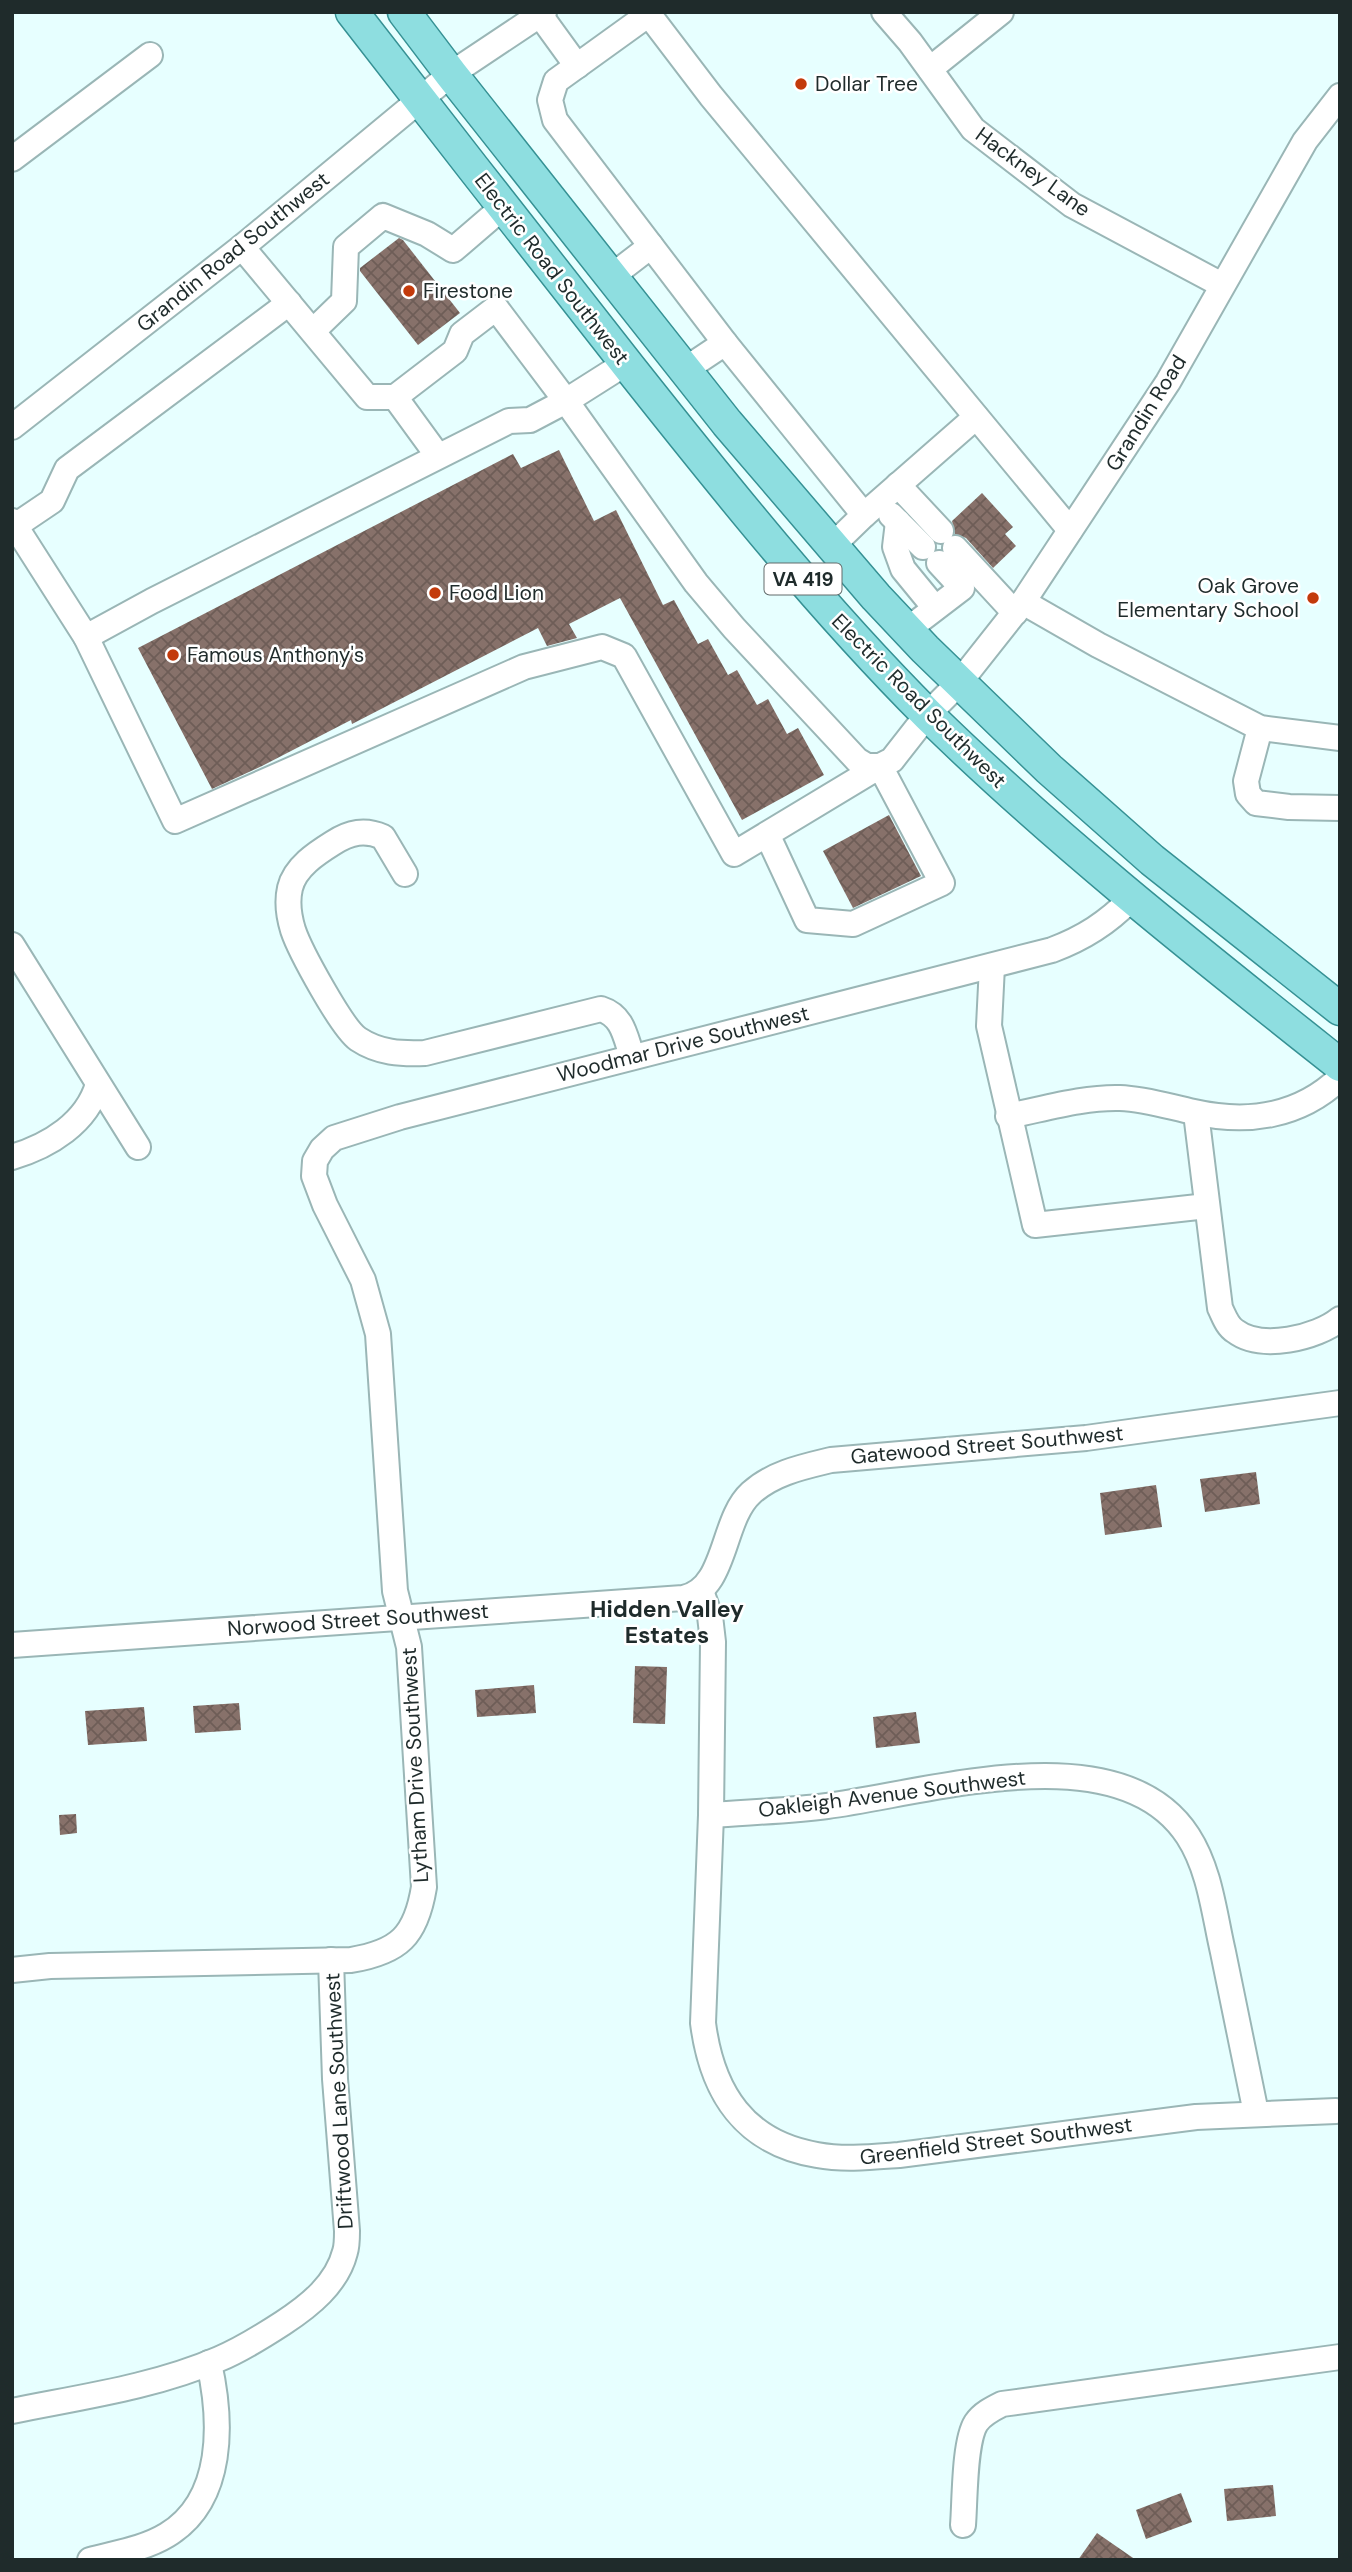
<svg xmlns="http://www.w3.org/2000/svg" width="1352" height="2572" font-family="'DM Sans',sans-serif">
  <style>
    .building { fill: url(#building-cross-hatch) }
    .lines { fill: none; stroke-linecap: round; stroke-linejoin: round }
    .minor-casing { stroke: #9ab6b6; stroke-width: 28 }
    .major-casing { stroke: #369194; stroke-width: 35 }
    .minor { stroke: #fff; stroke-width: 24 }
    .major { stroke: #8edee0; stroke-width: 32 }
    .poi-dot { fill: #c33a0b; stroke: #fff; stroke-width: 2.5 }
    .labels { text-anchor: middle; stroke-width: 5; stroke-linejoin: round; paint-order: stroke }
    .shield { fill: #fff; stroke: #626b6b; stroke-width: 2 }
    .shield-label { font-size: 19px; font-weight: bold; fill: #1f2b2b }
    .poi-label { font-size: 21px; fill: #1f2b2b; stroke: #fff; text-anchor: start }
    .street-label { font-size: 21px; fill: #1f2b2b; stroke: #fff }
    .neighbourhood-label { font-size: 23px; font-weight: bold; fill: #1f2b2b; stroke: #fff }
  </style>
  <defs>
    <pattern id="building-cross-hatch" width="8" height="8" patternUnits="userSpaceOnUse" patternTransform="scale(1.75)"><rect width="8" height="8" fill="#87716a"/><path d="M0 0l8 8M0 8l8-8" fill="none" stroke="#6e5d57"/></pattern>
  </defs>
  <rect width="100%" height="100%" fill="#e7ffff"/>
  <!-- building -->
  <g class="building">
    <path d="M399 238 403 240 460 313 418 345 360 271V268Z"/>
    <path d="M559 450 594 521 616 510 663 605 674 600 698 644 708 639 728 675 737 670 757 705 768 699 787 734 798 728 824 775 742 820 620 598 569 624 577 638 547 646 538 628 352 724 351 720 262 766 212 789 138 648 513 454 521 468Z"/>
    <path d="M982 493 1013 527 1005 534 1016 546 993 568 966 538 955 534 952 521Z"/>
    <path d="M889 815 921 876 853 908 823 851Z"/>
    <path d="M1256 1472 1260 1504 1205 1512 1200 1479Z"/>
    <path d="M1156 1485 1162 1527 1105 1535 1100 1493Z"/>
    <path d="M635 1666 667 1667 665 1724 633 1723Z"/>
    <path d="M534 1685 536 1713 477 1717 475 1690Z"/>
    <path d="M239 1703 241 1730 195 1733 193 1706Z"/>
    <path d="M144 1707 147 1741 88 1745 85 1711Z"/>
    <path d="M916 1712 920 1743 876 1748 873 1717Z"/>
    <path d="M76 1814 77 1833 60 1835 59 1815Z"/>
    <path d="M1273 2485 1276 2516 1227 2521 1224 2489Z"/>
    <path d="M1181 2493 1192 2522 1146 2539 1136 2510Z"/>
    <path d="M1097 2533 1136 2560H1078Z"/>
  </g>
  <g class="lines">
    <defs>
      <g id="minor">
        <path d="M647 12 711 96 1070 530"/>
        <path d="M884 12 910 42 973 129 1072 205 1222 285"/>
        <path d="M649 14 556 81 550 100 555 120 725 343"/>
        <path d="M540 15 577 66"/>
        <path d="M930 69 1001 12"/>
        <path d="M12 159 150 55"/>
        <path d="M242 247 367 397H395L438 456"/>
        <path d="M612 276 651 246"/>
        <path d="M313 331 344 301 346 247 383 216 427 234 453 250 503 207"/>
        <path d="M686 369 725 343 864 515 976 417"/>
        <path d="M395 397 455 351 462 334 496 308 566 401 626 363"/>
        <path d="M12 427 242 247 451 74 544 12"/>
        <path d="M898 485 941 531"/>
        <path d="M891 515 923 547"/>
        <path d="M12 521 86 637 152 601 509 421 530 420 566 401 696 583 734 628 857 760 867 766H880L892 760 928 714 959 683 1023 602 1168 382 1305 141 1340 96"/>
        <path d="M898 522 895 547 903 569 935 608"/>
        <path d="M15 526 52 501 67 469 289 303"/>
        <path d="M831 547 864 515"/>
        <path d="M955 548 1015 613"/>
        <path d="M1023 602 1098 645 1260 728 1340 738"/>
        <path d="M907 630 962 588 939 563"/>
        <path d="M86 637 175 821 524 667 602 647 624 656 734 854 880 766 942 883 853 924 807 920 767 834"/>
        <path d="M1260 728 1246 781 1248 794 1256 803 1289 807 1340 808"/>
        <path d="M405 874 383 837C365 829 350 832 333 843 317 853 295 867 290 888 287 901 289 917 293 930 300 951 342 1028 358 1039 379 1053 401 1054 425 1053L601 1009C623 1016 625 1036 632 1056"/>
        <path d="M12 945 138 1147"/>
        <path d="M992 966 989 1026 1035 1225 1207 1206"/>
        <path d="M1196 1113 1220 1308C1224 1316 1227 1326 1235 1331 1261 1351 1317 1338 1340 1319"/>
        <path d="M1008 1116C1044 1109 1083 1097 1120 1098 1146 1099 1170 1107 1194 1112 1247 1124 1299 1117 1340 1078"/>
        <path d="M12 1157C49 1146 87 1123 98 1084"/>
        <path d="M701 1591 710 1616 713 1642 711 1815 703 2023C712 2093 745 2143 817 2155 844 2160 872 2157 899 2155L1196 2117 1336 2111"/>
        <path d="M12 1645 683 1598C727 1590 721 1520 751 1493 773 1473 802 1467 831 1460L1086 1438 1340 1403"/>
        <path d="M711 1815C750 1812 789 1811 827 1806 928 1793 1120 1731 1188 1836 1210 1870 1214 1913 1223 1952 1234 2006 1245 2059 1256 2113"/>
        <path d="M12 1970 50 1966 351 1960C399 1952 416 1936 424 1887L409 1647 395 1591 378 1334 363 1280 325 1205 314 1176 315 1161 322 1149 334 1138 400 1117 1052 950C1084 938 1107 923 1131 899"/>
        <path d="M12 2411C81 2397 154 2387 219 2359 241 2350 263 2336 283 2323 309 2306 337 2284 345 2252 347 2246 347 2238 347 2231L335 2079 331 1960"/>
        <path d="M963 2525C965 2501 964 2442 976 2423 982 2414 992 2409 1002 2404L1340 2357"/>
        <path d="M90 2560C116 2553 144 2549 167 2535 225 2500 222 2421 209 2363"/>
      </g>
      <g id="major">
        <path d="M352 12C444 131 537 250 630 368 725 488 821 608 929 716 1058 842 1199 953 1340 1065"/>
        <path d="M404 12 451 74 727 423 876 597 925 649 1049 769 1152 860 1340 1009"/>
      </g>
    </defs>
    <!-- minor casing -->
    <use href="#minor" class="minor-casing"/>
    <!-- major casing -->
    <use href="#major" class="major-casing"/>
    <!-- minor -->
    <use href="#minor" class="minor"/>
    <!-- major -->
    <use href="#major" class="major"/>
  </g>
  <!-- markers -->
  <g class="poi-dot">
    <circle cx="801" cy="84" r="7"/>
    <circle cx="409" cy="291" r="7"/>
    <circle cx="435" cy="593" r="7"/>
    <circle cx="1313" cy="598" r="7"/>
    <circle cx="173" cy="655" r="7"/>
  </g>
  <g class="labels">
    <!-- shield labels -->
    <rect class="shield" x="764.5" y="563.5" width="77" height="31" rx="5"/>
    <g class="shield-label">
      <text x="803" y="586">VA 419</text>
    </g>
    <!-- poi labels -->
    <g class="poi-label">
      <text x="815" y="91">Dollar Tree</text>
      <text x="423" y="298">Firestone</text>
      <text x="1299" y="593" text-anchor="end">Oak Grove<tspan x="1299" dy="24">Elementary School</tspan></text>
      <text x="449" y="600">Food Lion</text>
      <text x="187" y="662">Famous Anthony's</text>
    </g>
    <!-- street labels -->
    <g class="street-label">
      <text transform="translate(1033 172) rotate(36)" y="7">Hackney Lane</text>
      <text transform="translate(233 252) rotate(-39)" y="7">Grandin Road Southwest</text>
      <text transform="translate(552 269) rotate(52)" y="7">Electric Road Southwest</text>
      <text transform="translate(1146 413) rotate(-58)" y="7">Grandin Road</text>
      <text transform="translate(919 701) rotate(45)" y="7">Electric Road Southwest</text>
      <text transform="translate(683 1044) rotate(-14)" y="7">Woodmar Drive Southwest</text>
      <text transform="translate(987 1445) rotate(-5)" y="7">Gatewood Street Southwest</text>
      <text transform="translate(358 1620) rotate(-4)" y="7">Norwood Street Southwest</text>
      <text transform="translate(415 1765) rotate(-93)" y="7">Lytham Drive Southwest</text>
      <text transform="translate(892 1794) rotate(-7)" y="7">Oakleigh Avenue Southwest</text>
      <text transform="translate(339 2101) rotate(-93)" y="7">Driftwood Lane Southwest</text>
      <text transform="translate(996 2141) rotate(-7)" y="7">Greenfield Street Southwest</text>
    </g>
    <!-- neighbourhood labels -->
    <g class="neighbourhood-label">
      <text x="667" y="1617">Hidden Valley<tspan x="667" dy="26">Estates</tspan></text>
    </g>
  </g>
  <!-- border -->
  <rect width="1352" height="2572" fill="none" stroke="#1f2b2b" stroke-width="28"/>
</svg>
